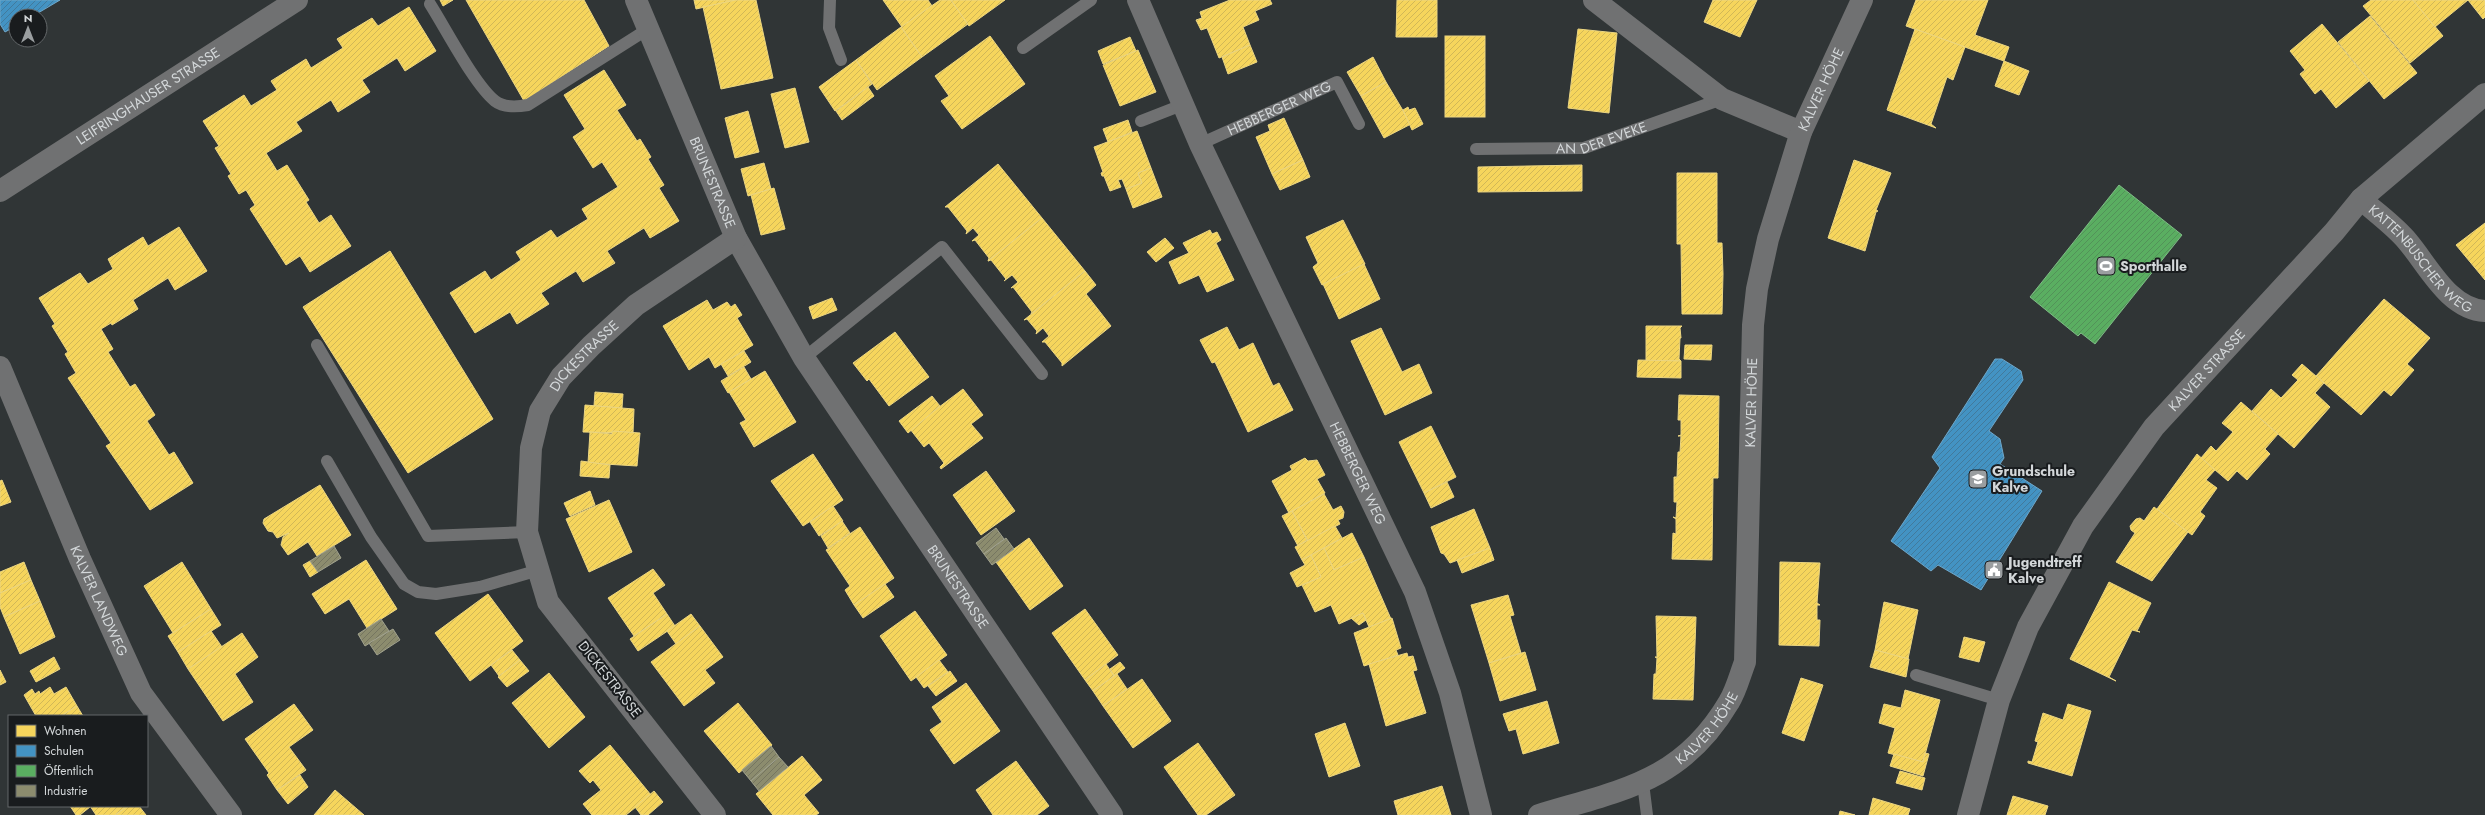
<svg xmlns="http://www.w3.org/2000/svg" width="2485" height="815" font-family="Jost,sans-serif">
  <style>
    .homes { fill: url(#homes-hatch); stroke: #ecd682 }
    .schools { fill: url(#schools-hatch); stroke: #6ea7ca }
    .public { fill: url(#public-hatch); stroke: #7eba85 }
    .industry { fill: url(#industry-hatch); stroke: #a1a28e }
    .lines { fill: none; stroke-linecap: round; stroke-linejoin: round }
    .service { stroke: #707172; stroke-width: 12 }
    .minor { stroke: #707172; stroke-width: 22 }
    .labels { text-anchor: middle; stroke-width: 4; stroke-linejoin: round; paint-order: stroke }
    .street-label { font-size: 14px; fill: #d3d7d9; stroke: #191c1e }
    .poi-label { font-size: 14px; font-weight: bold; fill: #d3d7d9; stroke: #191c1e; text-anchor: start }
  </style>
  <defs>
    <pattern id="homes-hatch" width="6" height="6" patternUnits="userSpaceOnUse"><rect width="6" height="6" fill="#f6d55c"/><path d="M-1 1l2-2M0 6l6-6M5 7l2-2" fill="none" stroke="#d1b757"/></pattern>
    <pattern id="schools-hatch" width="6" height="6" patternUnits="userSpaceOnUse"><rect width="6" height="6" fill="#4393c3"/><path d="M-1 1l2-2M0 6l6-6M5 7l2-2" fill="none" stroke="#427a9c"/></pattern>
    <pattern id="public-hatch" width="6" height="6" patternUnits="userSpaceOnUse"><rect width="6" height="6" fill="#5aae61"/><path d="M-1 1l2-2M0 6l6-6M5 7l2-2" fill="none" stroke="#539259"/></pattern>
    <pattern id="industry-hatch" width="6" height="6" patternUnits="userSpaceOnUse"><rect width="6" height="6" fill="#8c8c6e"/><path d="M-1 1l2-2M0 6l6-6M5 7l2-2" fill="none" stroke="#757560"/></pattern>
  </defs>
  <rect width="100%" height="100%" fill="#303536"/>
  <!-- homes -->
  <g class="homes">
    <path d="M440 0H453L443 6Z"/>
    <path d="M466 0H584L609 46 524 101Z"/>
    <path d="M694 0H736L696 9Z"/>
    <path d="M736 0H756L773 78 721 89 703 7Z"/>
    <path d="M883 0H928L932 6 902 27Z"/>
    <path d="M940 0H951L968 24 922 57 901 27Z"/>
    <path d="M951 0H1005L969 26Z"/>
    <path d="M1230 0H1270L1272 4 1255 11 1259 20 1243 27 1250 45 1219 58 1207 28 1201 30 1196 20 1202 18 1200 12Z"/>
    <path d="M1397 0H1437V37H1396Z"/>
    <path d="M1713 0H1757L1740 37 1704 22Z"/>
    <path d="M1916 0H1988L1975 35 2009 47 2004 61 1906 26Z"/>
    <path d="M2371 0H2413L2443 36 2410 63 2363 6Z"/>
    <path d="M2413 0H2468L2435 27Z"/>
    <path d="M2468 0H2485V17L2483 19Z"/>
    <path d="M409 7 436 51 405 71 397 58 362 80 370 92 338 112 331 100 296 122 302 131 266 153 277 171 287 165 309 200 306 202 319 223 331 215 351 246 310 272 300 256 286 265 250 209 255 205 246 190 239 194 228 176 231 174 215 148 219 146 203 121 244 95 251 106 277 90 271 81 306 59 311 68 343 48 337 39 372 18 378 26Z"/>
    <path d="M2370 16 2417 73 2384 99 2338 42Z"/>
    <path d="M2322 24 2369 81 2336 108 2321 89 2315 94 2300 74 2305 70 2290 51Z"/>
    <path d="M901 27 922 57 877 90 856 60Z"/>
    <path d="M1578 29 1617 33 1609 113 1568 108Z"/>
    <path d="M1915 29 1965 47 1953 80 1947 77 1931 124 1936 128 1887 110Z"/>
    <path d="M990 36 1025 84 962 129 941 101 949 96 935 76Z"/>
    <rect x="1445" y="36" width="40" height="81"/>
    <path d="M1130 37 1136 51 1103 64 1098 51Z"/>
    <path d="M1250 45 1257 62 1228 74 1222 57Z"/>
    <path d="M1138 50 1156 92 1120 106 1103 65Z"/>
    <path d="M1373 57 1386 82 1361 96 1347 72Z"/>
    <path d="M856 60 872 84 835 111 819 87Z"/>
    <path d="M2004 61 2029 71 2019 95 1995 86Z"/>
    <path d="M604 70 626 105 617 110 637 141 640 139 651 157 648 159 664 185 659 188 679 221 650 238 644 228 607 251 615 263 583 282 576 271 541 293 549 304 517 324 510 312 475 333 450 293 485 271 491 280 521 260 516 252 551 230 557 238 588 219 582 209 618 187 602 162 593 168 573 137 585 129 564 95Z"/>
    <path d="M1386 82 1411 124 1384 138 1361 96Z"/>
    <path d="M868 87 874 96 842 120 836 111Z"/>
    <path d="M795 88 809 142 785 148 771 94Z"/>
    <path d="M1408 107 1409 110 1415 108 1423 124 1412 130 1403 110Z"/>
    <path d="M748 111 759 152 735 158 725 118Z"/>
    <path d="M1284 118 1303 160 1272 174 1256 137 1270 131 1268 125Z"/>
    <path d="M1128 120 1132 132 1108 142 1103 129Z"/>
    <path d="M1137 131 1151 168 1138 173 1142 183 1126 189 1122 179 1118 180 1121 187 1110 191 1104 176H1102L1101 173 1103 172 1094 147Z"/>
    <path d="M1303 160 1310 177 1280 190 1272 174Z"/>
    <path d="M1854 160 1891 173 1876 210 1878 211 1876 212 1865 251 1828 238Z"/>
    <path d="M764 163 771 189 748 196 741 169Z"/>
    <path d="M998 164 1042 218 988 261 989 258 975 240 972 241 979 235 973 228 966 234 967 231 948 207H945Z"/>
    <path d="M1582 165V191L1478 192V167Z"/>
    <path d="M1151 168 1162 197 1133 208 1126 189 1142 183 1138 173Z"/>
    <path d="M1677 173H1717V243H1722L1723 274 1722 314H1682L1681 244H1677Z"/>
    <path d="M774 188 785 229 761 235 751 195Z"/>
    <path d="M1042 218 1085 271 1031 314 1032 312 1013 287 1011 288 1018 282 1012 275 1004 281 1006 279 991 260 988 261Z"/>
    <path d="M1343 220 1365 264 1322 285 1313 267 1318 263 1306 237Z"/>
    <path d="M2485 223V280L2456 245Z"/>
    <path d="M179 227 207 271 175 290 168 278 133 300 138 309 112 325 111 323 101 329 113 349 108 352 130 387 135 384 155 415 147 421 169 455 174 452 193 483 150 510 106 446 111 443 68 378 76 373 65 354 68 352 52 326 55 324 39 298 80 273 88 284 113 269 108 259 143 237 148 246Z"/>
    <path d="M1210 230 1212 234 1217 232 1221 240 1216 243 1234 280 1207 292 1199 275 1179 284 1169 262 1189 253 1183 243Z"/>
    <path d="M1165 238 1174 248 1156 262 1147 252Z"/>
    <path d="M390 251 493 419 408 473 303 307Z"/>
    <path d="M1364 264 1380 299 1339 319 1323 284Z"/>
    <path d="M1085 271 1096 285 1086 294 1111 326 1062 366V363L1045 342H1042L1049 336 1043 328 1036 334 1037 331 1027 319 1024 320Z"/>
    <path d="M832 298 837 310 813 319 809 307Z"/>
    <path d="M2384 299 2430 338 2407 364 2414 370 2391 396 2384 390 2361 415 2316 376Z"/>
    <path d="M707 300 713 310 727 302 731 307 735 304 742 315 737 318 753 345 715 368 709 357 689 370 663 326Z"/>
    <path d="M1646 326H1682L1680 328 1681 338H1680L1679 359 1681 361H1646Z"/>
    <path d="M1227 327 1239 350 1253 343 1273 386 1279 383 1293 410 1248 432 1215 362 1212 363 1200 340Z"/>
    <path d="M1381 328 1402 372 1419 364 1432 393 1385 415 1351 341Z"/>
    <path d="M895 332 929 377 889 406 869 379 867 381 853 363Z"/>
    <path d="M1685 345H1712L1711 360 1684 359Z"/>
    <path d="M744 351 751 362 728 376 721 364Z"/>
    <path d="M1638 360 1681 361V378L1637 377Z"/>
    <path d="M2302 364 2324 383 2315 393 2330 407 2294 448 2252 411 2271 389 2281 398 2298 380 2292 375Z"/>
    <path d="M744 367 751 379 728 393 721 381Z"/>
    <path d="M765 371 796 422 754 447 740 423 746 420 729 392Z"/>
    <path d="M963 389 983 415 971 424 983 438 941 469 940 467 944 463 929 443 924 447 910 429Z"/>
    <path d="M595 392 623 394 622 408 594 406Z"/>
    <path d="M1679 395 1719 396 1718 478H1713L1712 560 1672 559 1673 533 1676 534V519L1673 517 1676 518 1677 502H1674V477H1677L1678 452H1680L1681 436H1678L1681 435V420H1678Z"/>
    <path d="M932 396 940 406 908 433 899 421Z"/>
    <path d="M2241 402 2278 434 2265 449 2270 454 2247 480 2237 471 2228 481 2201 458 2211 446 2216 451 2233 432 2222 423Z"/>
    <path d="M585 405 634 409 633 433 583 432Z"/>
    <path d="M1431 426 1456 477 1424 493 1399 442Z"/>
    <path d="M612 431 640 433 637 466 588 463 590 432 612 434Z"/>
    <path d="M813 454 843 500 803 526 771 481Z"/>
    <path d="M2197 454 2215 470 2206 480 2217 488 2200 512 2205 516 2192 535 2157 509Z"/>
    <path d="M1305 458 1308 461 1317 460 1325 475 1317 479 1325 493 1289 513 1272 481 1292 470 1290 466Z"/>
    <path d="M581 461 610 465 609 478 580 476Z"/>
    <path d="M986 471 1015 511 981 535 953 495Z"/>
    <path d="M2 480 11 502 0 506V481Z"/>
    <path d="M1447 482 1454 497 1431 508 1424 493Z"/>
    <path d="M320 485 351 535 317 556 308 542 288 555 281 545 283 537 289 533 277 538 273 532 268 531 263 523 264 519Z"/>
    <path d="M590 491 595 505 570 516 564 503Z"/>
    <path d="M1324 494 1333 510 1341 506 1344 512 1343 518 1338 520 1340 524 1308 541 1292 511Z"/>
    <path d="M609 500 632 552 589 572 566 519Z"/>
    <path d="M833 506 843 521 819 536 810 522Z"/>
    <path d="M2154 507 2188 532 2152 581 2116 562 2135 533 2131 530 2130 526 2136 519 2140 518 2144 521Z"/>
    <path d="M1474 509 1490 548 1450 563 1444 554 1441 553 1431 527Z"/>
    <path d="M1292 511 1307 540 1298 546 1282 516Z"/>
    <path d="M842 521 850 533 828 548 821 536Z"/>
    <path d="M1335 526 1342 538 1302 560 1295 547Z"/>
    <path d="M860 527 894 578 854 605 845 590 850 586 826 550Z"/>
    <path d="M1352 533 1364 557 1334 570 1324 548Z"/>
    <path d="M1029 538 1063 586 1030 610 996 562Z"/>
    <path d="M1324 548 1334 570 1364 557 1391 619 1369 627 1363 613 1339 624 1331 605 1315 612 1302 585 1321 577 1311 555Z"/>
    <path d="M1490 548 1494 560 1462 573 1457 560Z"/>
    <path d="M1311 555 1321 577 1297 587 1290 573 1305 565 1302 560Z"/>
    <path d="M366 560 397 609 367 628 349 599 325 614 312 594Z"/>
    <path d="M310 561 318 572 310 577 303 565Z"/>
    <path d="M24 562 31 580 0 593V572Z"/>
    <path d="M182 562 211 609 173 633 144 586Z"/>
    <path d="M1780 562 1820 563 1817 603 1820 605H1817V620H1820L1819 646 1779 645Z"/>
    <path d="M653 569 665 585 653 593 667 614 634 636 608 598Z"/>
    <path d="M31 580 40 601 4 617 0 607V593Z"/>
    <path d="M2109 582 2151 603 2137 631 2140 632 2132 630 2109 677 2116 681 2070 659Z"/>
    <path d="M885 584 894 597 863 618 854 605Z"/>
    <path d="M488 594 523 641 470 681 435 633Z"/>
    <path d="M1508 595 1514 615 1510 616 1521 653 1489 663 1471 605Z"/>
    <path d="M40 601 55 637 20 654 4 617Z"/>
    <path d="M1884 602 1918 610 1908 659 1875 650Z"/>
    <path d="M211 609 221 625 178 652 168 636Z"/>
    <path d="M1085 609 1118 655 1085 680 1052 633Z"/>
    <path d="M915 611 947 655 911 681 880 636Z"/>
    <path d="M1363 613 1366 620 1359 625 1351 618Z"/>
    <path d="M667 614 675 626 638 651 630 639Z"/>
    <path d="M691 614 700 626 676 644 667 631Z"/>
    <path d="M1656 616 1696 617 1693 700 1653 699 1654 674H1656L1657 658 1655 657H1657Z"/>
    <path d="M1392 618 1401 648 1396 650 1398 655 1364 666 1354 633Z"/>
    <path d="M700 626 723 657 705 670 715 683 684 706 651 662Z"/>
    <path d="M211 631 222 647 188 669 178 652Z"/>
    <path d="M242 633 258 657 235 674 253 702 223 721 188 669Z"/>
    <path d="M1964 637 1985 642 1979 662 1959 657Z"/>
    <path d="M512 650 520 660 499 676 491 665Z"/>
    <path d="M1875 650 1909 659 1906 677 1870 667Z"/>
    <path d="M1525 652 1536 690 1500 701 1489 663Z"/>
    <path d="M1407 653 1408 657 1413 656 1417 670 1413 671 1426 713 1386 726 1369 664Z"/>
    <path d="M54 657 60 669 36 682 30 671Z"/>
    <path d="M520 660 529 671 507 687 498 677Z"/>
    <path d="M939 660 948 672 924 688 916 677Z"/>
    <path d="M1120 662 1125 668 1114 676 1110 669Z"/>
    <path d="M1106 664 1114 676 1093 691 1085 680Z"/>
    <path d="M0 670 6 682 0 685Z"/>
    <path d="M950 671 957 681 936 696 928 686Z"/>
    <path d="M549 673 585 717 549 748 512 703Z"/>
    <path d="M1117 674 1127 689 1103 706 1093 691Z"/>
    <path d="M1801 678 1823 685 1804 741 1782 733Z"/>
    <path d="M1142 679 1171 721 1133 748 1103 706Z"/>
    <path d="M966 683 1000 731 954 764 930 730 942 722 932 707Z"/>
    <path d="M50 687 54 694 66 687 77 706 61 716H36L24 695 32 689 35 694 39 691 40 694Z"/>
    <path d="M1905 690 1940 700 1923 762 1888 753 1895 728 1879 723 1884 704 1901 708Z"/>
    <path d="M1547 701 1559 743 1523 754 1516 729 1509 731 1503 714Z"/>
    <path d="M738 703 772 745 739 773 704 731Z"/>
    <path d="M294 704 313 730 289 747 306 770 277 790 267 775 269 773 245 739Z"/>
    <path d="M2068 704 2091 711 2072 776 2028 763V761L2032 762 2038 742 2035 741 2043 713 2063 720Z"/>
    <path d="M77 706 83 716H61Z"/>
    <path d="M1345 723 1360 766 1329 777 1315 734Z"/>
    <path d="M1198 743 1235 795 1206 815H1198L1164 767Z"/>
    <path d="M610 745 651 795 626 815H592L583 804 601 790 593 780 590 783 579 771Z"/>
    <path d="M1925 753 1929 754 1923 776 1890 766 1894 754 1923 762Z"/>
    <path d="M802 756 822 780 804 795 819 813 816 815H773L756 794Z"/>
    <path d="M1016 761 1049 806 1037 815H993L976 790Z"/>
    <path d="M1900 771 1925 778 1922 790 1896 783Z"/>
    <path d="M300 775 308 787 288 804 277 790Z"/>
    <path d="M1442 786 1451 815H1398L1394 801Z"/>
    <path d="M335 790 364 815H314Z"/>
    <path d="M654 791 663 802 648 815H641L635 807Z"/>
    <path d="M2013 796 2048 806 2045 815H2007Z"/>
    <path d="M1873 798 1910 809 1908 815H1869Z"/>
    <path d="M70 806H90V807L80 815H76Z"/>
    <path d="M90 806H128L115 815H96Z"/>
    <path d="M128 806H139L146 815H115Z"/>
    <path d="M1840 811 1855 815H1839Z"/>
  </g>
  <!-- schools -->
  <g class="schools">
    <path d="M0 0H60L33 16H16V26L5 32 0 24Z"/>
    <path d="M1995 359H2002L2021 371 2023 380 1989 431 2000 439 2004 458 2000 464 2042 491 1981 590 1938 565 1931 571 1891 541 1940 468 1932 457Z"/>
  </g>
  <!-- public -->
  <path class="public" d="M2119 185 2182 235 2095 344 2081 333 2078 336 2030 297Z"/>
  <!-- industry -->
  <g class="industry">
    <path d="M996 528 1004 539 984 554 976 543Z"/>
    <path d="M1006 538 1014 549 992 565 984 554Z"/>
    <path d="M334 546 341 558 318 572 310 561Z"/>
    <path d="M381 619 389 631 365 646 358 634Z"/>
    <path d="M393 629 400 640 377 655 369 643Z"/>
    <path d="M771 746 779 757 751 781 742 770Z"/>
    <path d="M779 757 788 767 759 791 751 781Z"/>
  </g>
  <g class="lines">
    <!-- service -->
    <g class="service">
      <path d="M830 0 829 28 841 60"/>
      <path d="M430 4C446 29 474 84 495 101 504 108 517 107 528 105L648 29"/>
      <path d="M1023 48 1091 0"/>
      <path d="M1141 121 1182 105"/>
      <path id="s1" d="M1200 144 1337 82 1359 124"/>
      <path id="s2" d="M1476 149 1584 148 1722 99"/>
      <path d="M317 345 428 536 527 532"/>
      <path d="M804 358 942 247 1042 374"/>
      <path d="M327 461 371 537 404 584 418 592 436 594 480 587 539 570"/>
      <path d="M1916 675 1999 700"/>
      <path d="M1643 783 1647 815"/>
    </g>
    <!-- minor -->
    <g class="minor">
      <path id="s3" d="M636 0 736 238 804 358 1112 815"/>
      <path id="s4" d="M1138 0 1200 144 1415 592 1450 693 1481 815"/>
      <path d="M1594 0 1722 99 1801 132"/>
      <path id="s5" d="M0 191 297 0"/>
      <path id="s6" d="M2361 199C2376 213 2395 226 2408 242 2429 267 2449 309 2485 311"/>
      <path id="s7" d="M0 367 80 559 141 693 231 815"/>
      <path id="s8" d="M715 815 548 602 527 532 531 448 540 411 561 377 591 346 636 305 736 238"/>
      <path id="s9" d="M1539 815C1621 790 1682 782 1729 702 1736 691 1740 675 1745 662L1753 325 1757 289 1768 239 1801 132 1862 0"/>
      <path id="s10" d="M1968 815 1999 700 2028 627 2083 526 2154 427 2334 232 2361 199 2485 94"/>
    </g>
  </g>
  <!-- icons -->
  <defs>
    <symbol id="stadium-square" viewBox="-11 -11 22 22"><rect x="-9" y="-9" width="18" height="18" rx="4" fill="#9a9ea0" stroke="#191c1e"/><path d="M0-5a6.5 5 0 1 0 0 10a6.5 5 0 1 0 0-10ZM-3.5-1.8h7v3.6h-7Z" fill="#fff"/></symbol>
    <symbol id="school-square" viewBox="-11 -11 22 22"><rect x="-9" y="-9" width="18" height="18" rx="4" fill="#9a9ea0" stroke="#191c1e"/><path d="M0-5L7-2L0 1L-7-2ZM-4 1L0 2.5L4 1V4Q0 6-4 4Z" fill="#fff"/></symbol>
    <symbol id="civic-square" viewBox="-11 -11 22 22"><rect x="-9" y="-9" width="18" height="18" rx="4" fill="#9a9ea0" stroke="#191c1e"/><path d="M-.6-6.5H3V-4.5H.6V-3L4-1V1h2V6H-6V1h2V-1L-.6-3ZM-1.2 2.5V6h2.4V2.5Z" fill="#fff"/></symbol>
  </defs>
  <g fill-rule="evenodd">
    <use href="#stadium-square" x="2095" y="255" width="22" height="22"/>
    <use href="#school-square" x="1967" y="468" width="22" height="22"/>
    <use href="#civic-square" x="1983" y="559" width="22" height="22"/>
  </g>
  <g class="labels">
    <!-- street labels -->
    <g class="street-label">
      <text dy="5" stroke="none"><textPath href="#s9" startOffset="855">KALVER HÖHE</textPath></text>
      <text dy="5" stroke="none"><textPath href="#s5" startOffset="176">LEIFRINGHAUSER STRASSE</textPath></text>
      <text dy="5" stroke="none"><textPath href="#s1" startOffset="87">HEBBERGER WEG</textPath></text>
      <text dy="5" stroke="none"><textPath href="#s2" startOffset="127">AN DER EVEKE</textPath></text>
      <text dy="5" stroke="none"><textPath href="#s3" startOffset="198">BRUNESTRASSE</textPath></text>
      <text dy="5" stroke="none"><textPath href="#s6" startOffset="85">KATTENBUSCHER WEG</textPath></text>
      <text dy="5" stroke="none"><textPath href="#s8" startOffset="537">DICKESTRASSE</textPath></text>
      <text dy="5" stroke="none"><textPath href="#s10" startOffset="512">KALVER STRASSE</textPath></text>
      <text dy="5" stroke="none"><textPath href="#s9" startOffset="531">KALVER HÖHE</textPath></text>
      <text dy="5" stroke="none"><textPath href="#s4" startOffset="522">HEBBERGER WEG</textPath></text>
      <text dy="5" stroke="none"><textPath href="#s3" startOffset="672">BRUNESTRASSE</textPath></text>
      <text dy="5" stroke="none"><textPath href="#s7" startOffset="254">KALVER LANDWEG</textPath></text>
      <text transform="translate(610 679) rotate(52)" y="5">DICKESTRASSE</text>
      <text dy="5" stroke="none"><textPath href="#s9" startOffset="194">KALVER HÖHE</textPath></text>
    </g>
    <!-- poi labels -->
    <g class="poi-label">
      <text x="2120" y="271">Sporthalle</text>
      <text x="1992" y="476">Grundschule<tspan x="1992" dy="16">Kalve</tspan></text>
      <text x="2008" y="567">Jugendtreff<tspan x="2008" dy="16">Kalve</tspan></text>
    </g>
  </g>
  <!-- legend -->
  <rect x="8" y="715" width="140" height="92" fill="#191c1e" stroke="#636769"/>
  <rect x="16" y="725" width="20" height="12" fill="#f6d55c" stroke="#636769"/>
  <text x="44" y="735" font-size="12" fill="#d3d7d9">Wohnen</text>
  <rect x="16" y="745" width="20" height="12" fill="#4393c3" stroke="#636769"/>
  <text x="44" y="755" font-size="12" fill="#d3d7d9">Schulen</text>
  <rect x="16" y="765" width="20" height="12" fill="#5aae61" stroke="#636769"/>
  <text x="44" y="775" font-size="12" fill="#d3d7d9">Öffentlich</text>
  <rect x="16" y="785" width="20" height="12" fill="#8c8c6e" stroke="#636769"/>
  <text x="44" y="795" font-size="12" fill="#d3d7d9">Industrie</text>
  <!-- north arrow -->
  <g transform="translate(28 28)"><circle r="19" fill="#191c1e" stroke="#636769"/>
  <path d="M0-3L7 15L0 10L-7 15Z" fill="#9a9ea0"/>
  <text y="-6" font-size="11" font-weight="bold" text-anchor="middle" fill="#d3d7d9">N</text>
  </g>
</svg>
